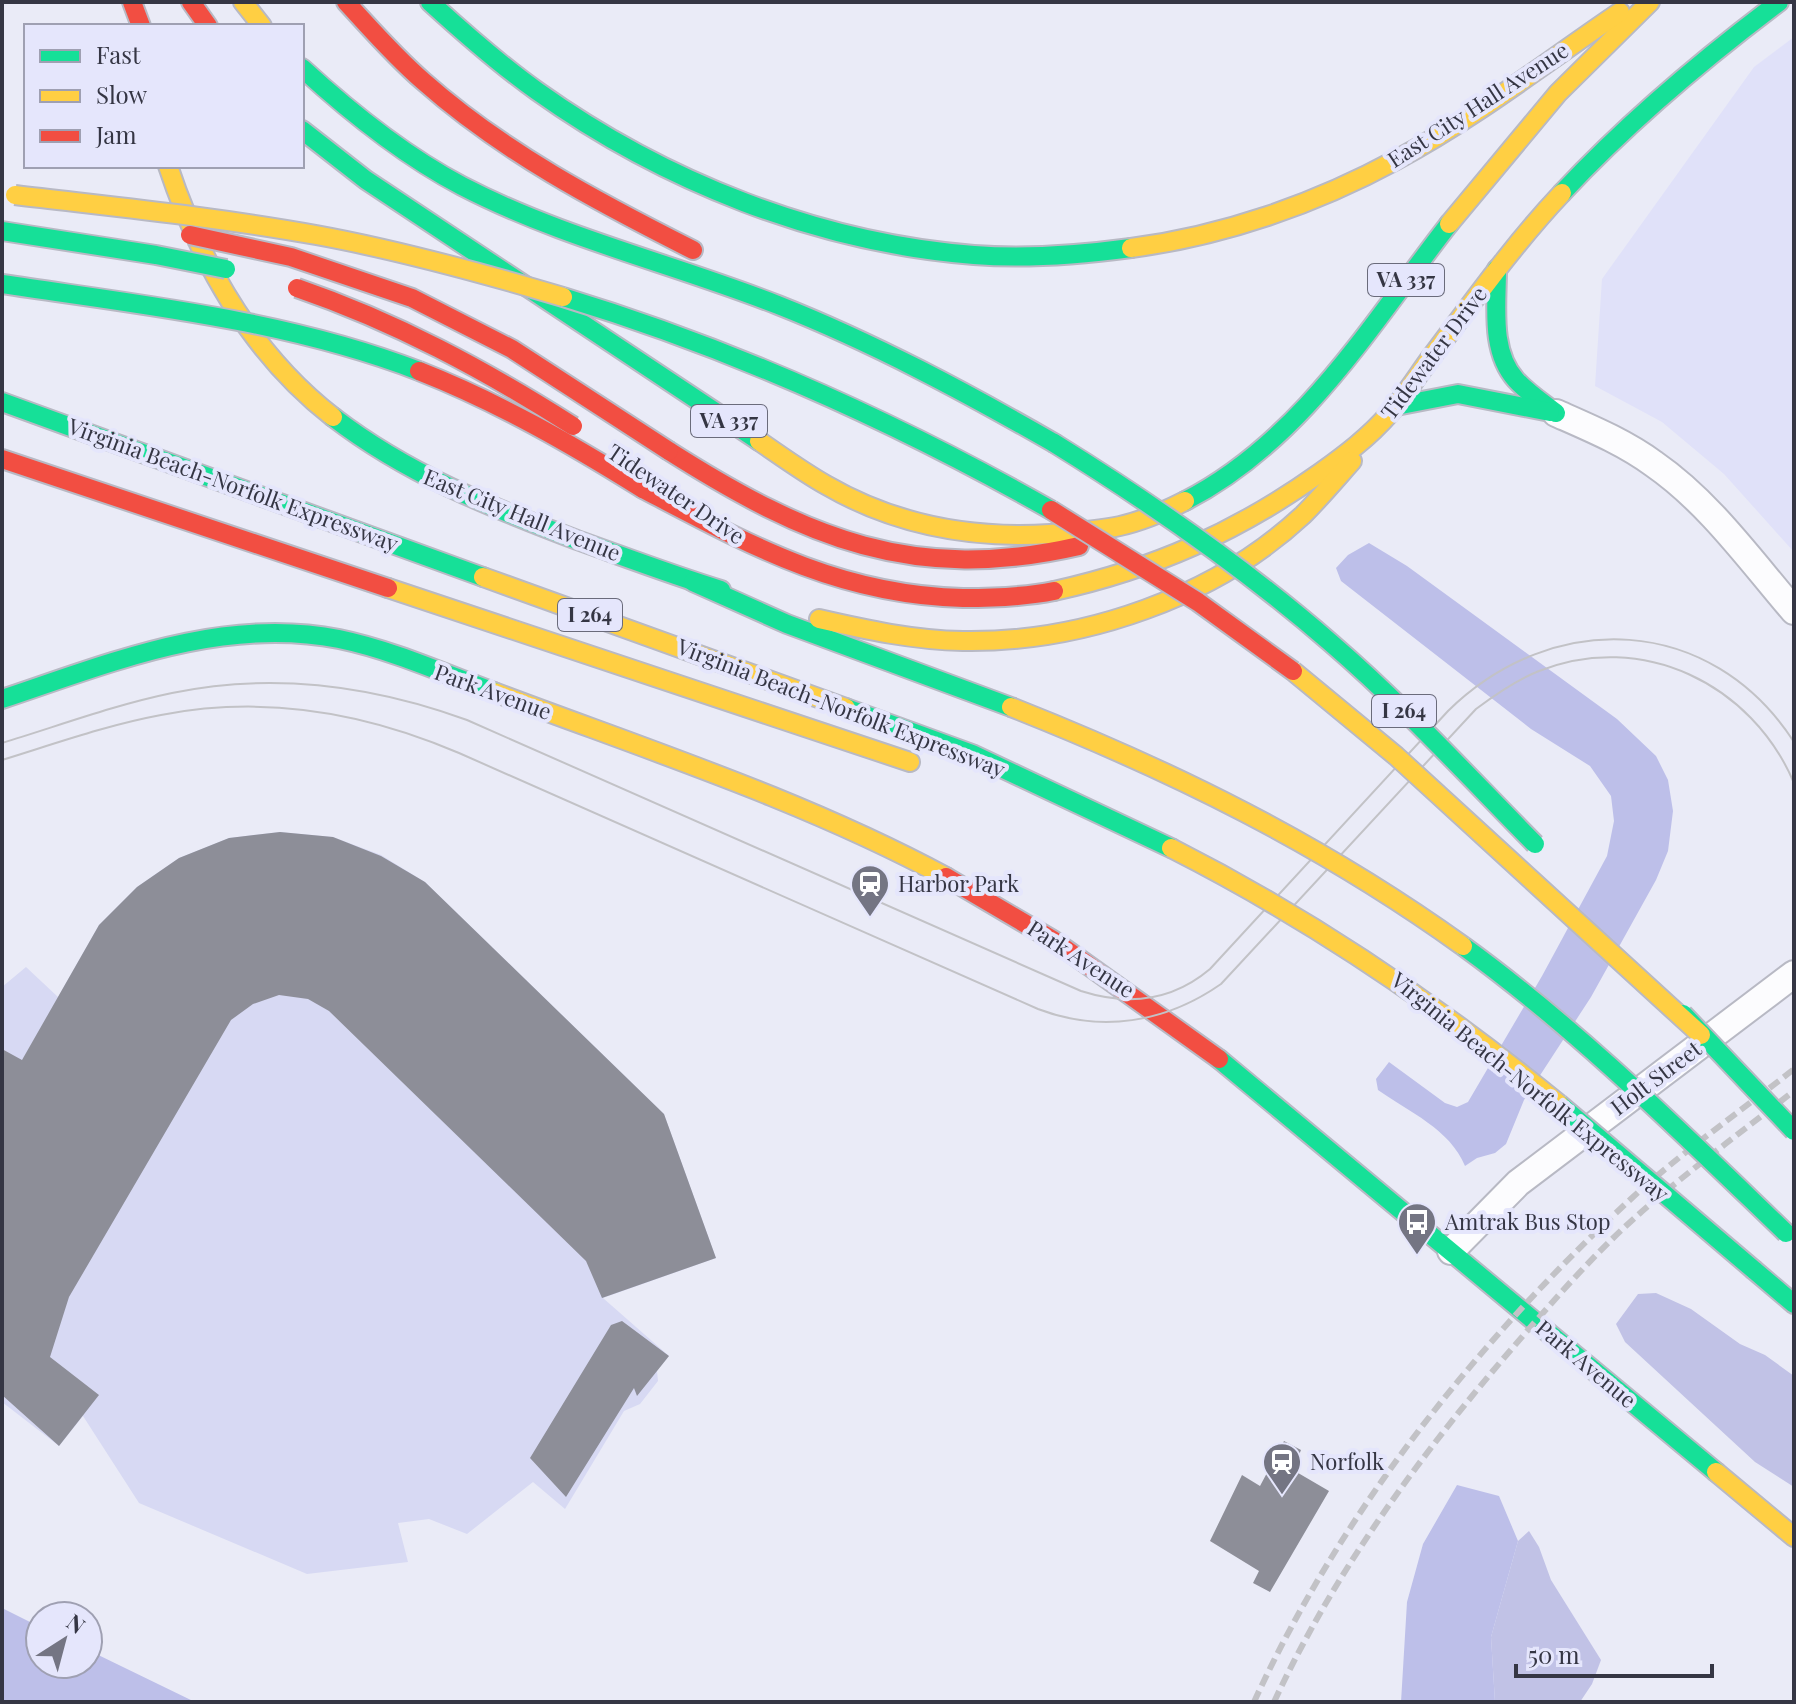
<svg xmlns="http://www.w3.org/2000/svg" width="1796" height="1704" font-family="'Playfair Display',serif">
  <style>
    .built { fill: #e0e1f9 }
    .green { fill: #d7d9f3 }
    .forest { fill: #c1c2e6 }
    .water { fill: #bdbfe9 }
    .building { fill: #8d8e98 }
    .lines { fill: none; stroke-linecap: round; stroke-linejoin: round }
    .street-casing { stroke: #b8b9c4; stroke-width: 30 }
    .fast-casing { stroke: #b8b9c4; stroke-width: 22 }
    .slow-casing { stroke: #b8b9c4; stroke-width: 22 }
    .jam-casing { stroke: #b8b9c4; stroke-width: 22 }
    .street { stroke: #fcfcfe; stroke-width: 26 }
    .fast { stroke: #16e098; stroke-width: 18 }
    .slow { stroke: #ffcf43; stroke-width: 18 }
    .jam { stroke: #f24e42; stroke-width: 18 }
    .tram { stroke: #c2c2c6; stroke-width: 2 }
    .rail { stroke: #c2c2c6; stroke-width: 6; stroke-dasharray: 12 6; stroke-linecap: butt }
    .fast-bridge-casing { stroke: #b8b9c4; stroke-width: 22; stroke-linecap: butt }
    .slow-bridge-casing { stroke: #b8b9c4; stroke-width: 22; stroke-linecap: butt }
    .jam-bridge-casing { stroke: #b8b9c4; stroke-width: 22; stroke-linecap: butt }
    .fast-bridge { stroke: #16e098; stroke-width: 18 }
    .slow-bridge { stroke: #ffcf43; stroke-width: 18 }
    .jam-bridge { stroke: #f24e42; stroke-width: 18 }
    .labels { text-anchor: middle; stroke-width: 8; stroke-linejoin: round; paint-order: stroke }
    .shield { fill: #e5e6fc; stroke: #6a6b7b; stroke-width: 2 }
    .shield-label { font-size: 20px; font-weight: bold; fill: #353644 }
    .street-label { font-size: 22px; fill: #353644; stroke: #e5e6fc }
    .poi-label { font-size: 22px; fill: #353644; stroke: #e5e6fc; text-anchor: start }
  </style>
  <rect width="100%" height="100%" fill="#eaebf7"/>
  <!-- built -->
  <path class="built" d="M1794 37V552L1724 474 1662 422 1595 386 1602 279 1754 67Z"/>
  <!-- green -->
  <path class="green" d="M280 832 333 837 381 855 425 882 664 1114 716 1258 603 1298 669 1356 657 1371 658 1381 640 1404 624 1411 565 1509 533 1482 467 1534 429 1519 398 1523 408 1562 307 1574 139 1503 83 1416 59 1446 2 1402V987L26 967 58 997 99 925 137 887 179 858 229 838Z"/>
  <!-- forest -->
  <g class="forest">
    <path d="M1656 1293 1691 1309 1740 1344 1765 1355 1794 1376V1487L1755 1462 1625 1342 1616 1324 1638 1294Z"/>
    <path d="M1529 1531 1539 1547 1551 1580 1601 1660 1592 1684 1580 1702H1495L1491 1637 1518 1541Z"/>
  </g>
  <!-- water -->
  <g class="water">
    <path d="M1369 543 1407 566 1617 719 1656 756 1668 780 1673 811 1668 851 1656 880 1591 997 1524 1100 1506 1144 1495 1153 1477 1158 1465 1166C1450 1129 1409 1112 1378 1090L1376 1079 1389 1062 1445 1103 1457 1107 1468 1102 1542 976 1607 856 1614 821 1611 796 1590 766 1531 729 1341 581 1336 568 1348 555Z"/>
    <path d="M1457 1485 1499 1496 1518 1541 1491 1637 1495 1702H1401L1407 1602 1423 1544Z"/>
    <path d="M2 1608 40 1627V1664H88V1650L195 1702H2Z"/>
  </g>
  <!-- building -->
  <g class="building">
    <path d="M280 832 333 837 381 856 425 882 664 1114 716 1258 602 1298 586 1261 329 1011 308 999 279 995 253 1004 231 1020 69 1297 50 1357 99 1395 59 1446 2 1395V1049L22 1060 99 925 137 887 179 858 229 838Z"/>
    <path d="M622 1321 669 1356 637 1396 634 1388 566 1497 530 1458 611 1325Z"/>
    <path d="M1284 1441 1301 1450 1293 1470 1329 1491 1270 1592 1253 1583 1259 1571 1210 1541 1242 1475 1260 1486Z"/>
  </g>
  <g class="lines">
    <defs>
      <g id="street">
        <path d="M1556 413C1590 428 1624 442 1654 464 1709 502 1751 561 1794 611"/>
        <path d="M1451 1251 1518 1183 1794 974"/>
      </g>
      <g id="fast">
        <path d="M430 2C464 33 499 64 537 91 663 181 818 243 974 255 1026 259 1079 255 1131 248"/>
        <path d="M302 68C351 113 403 155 462 186 562 238 674 264 778 305 874 343 965 392 1054 443"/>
        <path d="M302 130 366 180 759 441"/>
        <path d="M1562 193C1628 122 1702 60 1779 2"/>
        <path d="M1497 269C1497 306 1490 351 1516 380 1528 393 1543 403 1556 413"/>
        <path d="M2 402 483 577"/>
        <path d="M1396 406 1458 394 1550 412"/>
        <path d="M333 417C407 474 490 507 577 540 625 557 672 575 721 590"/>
        <path d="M1185 501C1302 441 1371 324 1449 224"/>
        <path d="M693 582 787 624 1011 707"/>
        <path d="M2 699C110 663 222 616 339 639 392 650 443 673 494 692"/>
        <path d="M846 708 972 754 1171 848"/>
        <path d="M1219 1059 1716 1472"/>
        <path d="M1754 1270 1794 1304"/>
      </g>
      <g id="slow">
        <path d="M243 2 262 26"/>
        <path d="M168 166C200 262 252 354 333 417"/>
        <path d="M1449 224 1558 93 1650 2"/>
        <path d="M1131 248C1223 236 1315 204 1396 160 1475 118 1546 62 1620 12"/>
        <path d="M759 441C781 456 803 472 826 485 895 525 970 539 1050 534 1108 530 1132 528 1185 501"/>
        <path d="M483 577 846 708"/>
        <path d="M388 588 910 762"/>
        <path d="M1054 591C1154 569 1237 532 1320 473 1345 455 1369 437 1389 414 1404 397 1416 378 1429 360 1472 303 1513 245 1562 193"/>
        <path d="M819 619C867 630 913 640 963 641 1083 643 1215 597 1303 515 1320 498 1336 479 1352 461"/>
        <path d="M494 692C645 749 803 800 946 877"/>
        <path d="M1716 1472 1794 1537"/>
      </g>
      <g id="jam">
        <path d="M132 2 141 26"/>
        <path d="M191 2 208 26"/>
        <path d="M346 2C371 29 395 57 423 81 503 152 598 202 693 250"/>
        <path d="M669 451C806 538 914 584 1079 546"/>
        <path d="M2 459 388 588"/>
        <path d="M643 489C750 545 839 595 963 598 993 598 1025 597 1054 591"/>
        <path d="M946 877 1053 940 1219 1059"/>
      </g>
    </defs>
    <!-- street casing -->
    <use href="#street" class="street-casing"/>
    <!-- fast casing -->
    <use href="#fast" class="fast-casing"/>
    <!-- slow casing -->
    <use href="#slow" class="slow-casing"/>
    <!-- jam casing -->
    <use href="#jam" class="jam-casing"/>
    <!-- street -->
    <use href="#street" class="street"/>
    <!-- fast -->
    <use href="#fast" class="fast"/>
    <!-- slow -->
    <use href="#slow" class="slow"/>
    <!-- jam -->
    <use href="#jam" class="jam"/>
    <!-- tram -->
    <g class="tram">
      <path d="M2 743C58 726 114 705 172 693 273 672 371 685 467 720L1081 991C1128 1006 1171 1002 1210 969L1448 711C1553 608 1711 614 1794 742"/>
      <path d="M2 760C54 744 107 725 161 715 264 695 364 712 459 753L1038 1009C1101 1033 1165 1023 1221 984L1476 709C1496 694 1516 680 1539 671 1642 630 1752 684 1794 783"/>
    </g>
    <!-- rail -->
    <g class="rail">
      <path d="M1254 1702C1342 1510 1478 1340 1633 1197 1682 1152 1741 1111 1794 1069"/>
      <path d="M1274 1702C1334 1573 1417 1459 1509 1352 1552 1302 1597 1250 1647 1207 1694 1167 1745 1129 1794 1091"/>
    </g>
    <defs>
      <g id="fast-bridge">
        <path d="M2 231 156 255 226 269"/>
        <path d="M2 284C141 305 287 320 419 371"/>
        <path d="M563 297C734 349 896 422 1051 510"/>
        <path d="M1054 443C1151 503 1245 568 1331 643 1403 705 1468 776 1535 844"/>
        <path d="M1463 946C1580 1031 1682 1133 1786 1233"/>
        <path d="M1683 1014 1794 1131"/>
        <path d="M1559 1104 1754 1270"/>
      </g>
      <g id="slow-bridge">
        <path d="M15 195C115 207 216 217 316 235 399 250 482 273 563 297"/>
        <path d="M1293 671 1396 756 1701 1035"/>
        <path d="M1011 707C1173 771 1321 844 1463 946"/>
        <path d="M1171 848C1311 919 1438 1005 1559 1104"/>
      </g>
      <g id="jam-bridge">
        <path d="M190 235 291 257 412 298 512 349 669 451"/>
        <path d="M297 288C396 322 485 370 573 426"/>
        <path d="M419 371C498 402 571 444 643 489"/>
        <path d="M1051 510 1198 602 1293 671"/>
      </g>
    </defs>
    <!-- fast-bridge casing -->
    <use href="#fast-bridge" class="fast-bridge-casing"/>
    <!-- slow-bridge casing -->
    <use href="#slow-bridge" class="slow-bridge-casing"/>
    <!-- jam-bridge casing -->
    <use href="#jam-bridge" class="jam-bridge-casing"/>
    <!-- fast-bridge -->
    <use href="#fast-bridge" class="fast-bridge"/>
    <!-- slow-bridge -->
    <use href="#slow-bridge" class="slow-bridge"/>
    <!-- jam-bridge -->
    <use href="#jam-bridge" class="jam-bridge"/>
  </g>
  <!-- icons -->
  <defs>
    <symbol id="station-pin" viewBox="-11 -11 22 30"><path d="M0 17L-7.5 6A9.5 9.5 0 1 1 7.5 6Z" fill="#747583" stroke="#e5e6fc"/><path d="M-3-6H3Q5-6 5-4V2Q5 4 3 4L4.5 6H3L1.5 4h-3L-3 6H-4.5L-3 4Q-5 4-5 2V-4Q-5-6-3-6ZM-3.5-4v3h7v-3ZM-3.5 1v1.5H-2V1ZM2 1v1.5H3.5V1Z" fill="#fff"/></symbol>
    <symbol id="bus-pin" viewBox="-11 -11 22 30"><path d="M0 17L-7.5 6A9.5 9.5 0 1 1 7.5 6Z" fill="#747583" stroke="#e5e6fc"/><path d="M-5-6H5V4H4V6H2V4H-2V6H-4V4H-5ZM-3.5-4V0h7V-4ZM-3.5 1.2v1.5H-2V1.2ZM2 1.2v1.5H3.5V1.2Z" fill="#fff"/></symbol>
  </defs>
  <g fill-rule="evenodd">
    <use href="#station-pin" x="848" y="862" width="44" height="60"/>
    <use href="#bus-pin" x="1395" y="1200" width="44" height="60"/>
    <use href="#station-pin" x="1260" y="1440" width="44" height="60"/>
  </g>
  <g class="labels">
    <!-- shield labels -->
    <g class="shield">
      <rect x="1368" y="264" width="76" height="32" rx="6"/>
      <rect x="691" y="405" width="76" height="32" rx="6"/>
      <rect x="558" y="599" width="64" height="32" rx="6"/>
      <rect x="1372" y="695" width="64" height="32" rx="6"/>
    </g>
    <g class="shield-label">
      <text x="1406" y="287">VA 337</text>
      <text x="729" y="428">VA 337</text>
      <text x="590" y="622">I 264</text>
      <text x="1404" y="718">I 264</text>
    </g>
    <!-- street labels -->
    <g class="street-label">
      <text transform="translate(1478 105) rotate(-33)" y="8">East City Hall Avenue</text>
      <text transform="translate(1434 353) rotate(-53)" y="8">Tidewater Drive</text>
      <text transform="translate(233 485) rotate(20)" y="8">Virginia Beach-Norfolk Expressway</text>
      <text transform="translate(676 494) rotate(34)" y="8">Tidewater Drive</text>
      <text transform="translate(522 515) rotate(22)" y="8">East City Hall Avenue</text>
      <text transform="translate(493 692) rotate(20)" y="8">Park Avenue</text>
      <text transform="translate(841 708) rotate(21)" y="8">Virginia Beach-Norfolk Expressway</text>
      <text transform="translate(1081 959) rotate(33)" y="8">Park Avenue</text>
      <text transform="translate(1656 1078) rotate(-37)" y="8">Holt Street</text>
      <text transform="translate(1530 1087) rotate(39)" y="8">Virginia Beach-Norfolk Expressway</text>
      <text transform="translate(1586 1364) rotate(40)" y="8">Park Avenue</text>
    </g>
    <!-- poi labels -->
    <g class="poi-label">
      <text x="898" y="892">Harbor Park</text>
      <text x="1445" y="1230">Amtrak Bus Stop</text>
      <text x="1310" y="1470">Norfolk</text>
    </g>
  </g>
  <!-- border -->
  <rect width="1796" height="1704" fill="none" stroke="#353644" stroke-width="8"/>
  <!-- legend -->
  <rect x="24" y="24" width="280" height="144" fill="#e5e6fc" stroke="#9fa0b2" stroke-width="2"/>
  <rect x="40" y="50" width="40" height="12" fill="#16e098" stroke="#9fa0b2" stroke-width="2"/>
  <text x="96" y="64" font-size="24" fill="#353644">Fast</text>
  <rect x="40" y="90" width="40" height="12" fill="#ffcf43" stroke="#9fa0b2" stroke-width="2"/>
  <text x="96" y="104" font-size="24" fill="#353644">Slow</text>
  <rect x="40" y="130" width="40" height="12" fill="#f24e42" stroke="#9fa0b2" stroke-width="2"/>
  <text x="96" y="144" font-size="24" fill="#353644">Jam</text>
  <!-- north arrow -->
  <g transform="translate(64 1640) rotate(36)"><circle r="38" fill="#e5e6fc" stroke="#9fa0b2" stroke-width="2"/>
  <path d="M0-6L14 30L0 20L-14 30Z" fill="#747583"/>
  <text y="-12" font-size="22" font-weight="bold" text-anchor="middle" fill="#353644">N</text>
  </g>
  <!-- scale -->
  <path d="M1516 1664v12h196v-12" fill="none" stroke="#353644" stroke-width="4"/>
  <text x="1528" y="1664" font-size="24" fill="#353644" stroke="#e5e6fc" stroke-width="6" paint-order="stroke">50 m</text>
</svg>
